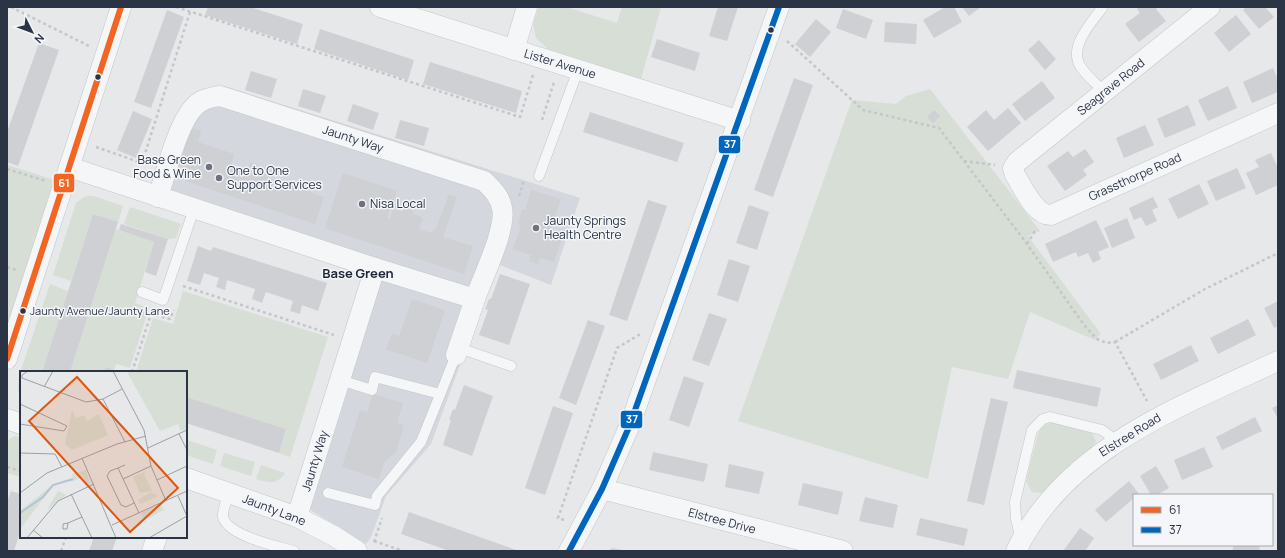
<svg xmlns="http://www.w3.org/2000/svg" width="1285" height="558" font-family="Manrope,sans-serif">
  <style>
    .built { fill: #d4d7dd }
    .green { fill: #d6ded6 }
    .building { fill: #ced0d3 }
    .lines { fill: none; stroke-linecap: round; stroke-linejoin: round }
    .service-casing { stroke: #c4c6c8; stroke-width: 11 }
    .minor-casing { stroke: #c4c6c8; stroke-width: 21 }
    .path { stroke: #c5c6ca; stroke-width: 2.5; stroke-dasharray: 3 3; stroke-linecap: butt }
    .service { stroke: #f5f6f7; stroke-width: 10 }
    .minor { stroke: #f5f6f7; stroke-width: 20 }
    .bus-1-casing { stroke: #f4f6f9; stroke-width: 9 }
    .bus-2-casing { stroke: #f4f6f9; stroke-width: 9 }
    .bus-1 { stroke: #f26522; stroke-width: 6 }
    .bus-2 { stroke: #0065bd; stroke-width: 6 }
    .bus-dot { fill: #2b3445; stroke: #f4f6f9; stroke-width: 1.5 }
    .poi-dot { fill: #6c737f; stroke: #f4f6f9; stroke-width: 1.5 }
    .labels { text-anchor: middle; stroke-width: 3; stroke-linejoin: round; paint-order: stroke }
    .bus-label { font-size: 11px; fill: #2b3445; stroke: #f4f6f9; text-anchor: start }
    .street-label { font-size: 12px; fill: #2b3445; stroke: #f4f6f9 }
    .poi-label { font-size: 12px; fill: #2b3445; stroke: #f4f6f9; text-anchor: start }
    .neighbourhood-label { font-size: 13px; font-weight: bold; fill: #1d2536; stroke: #f4f6f9 }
    .inset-river { fill: none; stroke: #b4c4d5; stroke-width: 2 }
    .inset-road { fill: none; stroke: #9ba0a8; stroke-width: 1 }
    .view { fill: #df570f; fill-opacity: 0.15; stroke: #df570f; stroke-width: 2 }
    .inset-edge { fill: none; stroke: #2b3445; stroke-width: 2 }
    .line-badge { stroke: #f4f6f9; stroke-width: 1.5 }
    .badge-label { font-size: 11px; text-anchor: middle; font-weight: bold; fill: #fff }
  </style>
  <rect width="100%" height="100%" fill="#e6e8ea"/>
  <!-- built -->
  <path class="built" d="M224 86 580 198 551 285 497 264 431 444 386 496 371 537 366 544 312 511 308 507 378 272 165 189 189 116Z"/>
  <!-- green -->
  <g class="green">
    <path d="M539 7H566L617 23 622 7H661L641 79 548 49 536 38 533 24Z"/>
    <path d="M930 89 1040 231 1028 236 1101 334 1095 340 1030 312 1008 379 952 367 928 479 738 421 852 100 896 104 906 96Z"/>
    <path d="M7 165 55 180 7 331Z"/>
    <path d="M86 196H93L123 206 118 222 93 214 71 281 53 275 76 203Z"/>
    <path d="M130 207 181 224 176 238 168 239 124 224Z"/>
    <path d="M116 229 154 242 135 303 149 308 130 368 116 364 114 370 106 367 104 372H70Z"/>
    <path d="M50 284 68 291 42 372H21V397L18 391 19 376Z"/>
    <path d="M183 291 328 337 290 457 279 453 286 429 186 397V372H136L153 318 173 324Z"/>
    <path d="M1052 422 1092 433 1096 441 1091 449 1043 493 1032 492 1026 481 1038 434 1043 426Z"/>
    <path d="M15 436 21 438V477L7 473V441Z"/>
    <path d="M187 440 217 450 213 464 186 455Z"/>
    <path d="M224 453 255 462 251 476 220 466Z"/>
    <path d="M261 465 285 473C277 485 269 483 256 479Z"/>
  </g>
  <!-- building -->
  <g class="building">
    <path d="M208 7H250L303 24 297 44 205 15Z"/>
    <path d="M718 7H738L727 41 709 36Z"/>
    <path d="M945 7H954L962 22 934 38 923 20Z"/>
    <path d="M962 7H981L969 16Z"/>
    <path d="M1136 7H1158L1156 9 1166 21 1139 42 1125 24 1140 13Z"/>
    <path d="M1246 7H1265L1274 17 1259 29 1243 10Z"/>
    <path d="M843 9 873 20 866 39 836 28Z"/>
    <path d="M167 10 184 17 151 108 134 102Z"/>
    <path d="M1236 15 1251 34 1229 52 1214 33Z"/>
    <path d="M816 19 831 32 810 57 795 44Z"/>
    <path d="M885 22 917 24 916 44 884 42Z"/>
    <path d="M320 29 414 60 408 80 314 49Z"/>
    <path d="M657 39 700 53 695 71 651 57Z"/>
    <path d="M1039 40 1056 59 1045 70 1028 50Z"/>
    <path d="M39 43 59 50 18 166 7 162V132Z"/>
    <path d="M430 62 522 91 516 113 423 84Z"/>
    <path d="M1273 68 1278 80V92L1252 103 1243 82Z"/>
    <path d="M251 71 277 79 271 98 245 90Z"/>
    <path d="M794 78 813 85 773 197 754 190Z"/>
    <path d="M1042 81 1055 98 1025 121 1012 104Z"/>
    <path d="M1228 86 1237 108 1208 121 1198 100Z"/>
    <path d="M303 89 326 96 320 113 298 106Z"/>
    <path d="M353 104 379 113 373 130 347 121Z"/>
    <path d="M1188 105 1196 125 1165 138 1157 119Z"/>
    <path d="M1008 108 1021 123 988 151 967 127 986 110 994 120Z"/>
    <path d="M934 110 940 116 933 123 927 117Z"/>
    <path d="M133 111 152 119 136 158 117 150Z"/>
    <path d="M590 112 684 143 677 162 583 132Z"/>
    <path d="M400 120 429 128 424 146 395 138Z"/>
    <path d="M1145 125 1154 145 1124 158 1116 138Z"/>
    <path d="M188 127 201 131 198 142 234 154 231 167 247 173 250 163 269 170 266 177 324 197 315 224 185 181 189 169 175 165Z"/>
    <path d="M1085 149 1094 162 1083 170 1087 175 1065 191 1047 166 1068 151 1073 157Z"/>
    <path d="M1271 153 1278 168V185L1256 195 1246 173 1259 167 1255 160Z"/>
    <path d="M1237 168 1246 188 1216 201 1207 181Z"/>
    <path d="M343 173 397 191 387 218 390 219 395 203 401 205 399 210 403 212 404 208 414 211 413 214 423 218 419 229 432 233 434 229H436L449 194 457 197 443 237 473 246 464 274 325 228Z"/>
    <path d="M1199 184 1209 204 1178 219 1168 199Z"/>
    <path d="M531 190 561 199 550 231 563 235 554 262 540 258 538 264 529 261 531 255 513 249 521 225 518 224 522 209 525 210Z"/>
    <path d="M1153 197 1158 207 1152 210 1157 221 1146 226 1141 217 1134 220 1129 208Z"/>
    <path d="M648 200 667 206 627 321 609 315Z"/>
    <path d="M749 205 769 212 757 250 736 243Z"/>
    <path d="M93 214 118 222 70 372H42Z"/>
    <path d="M1127 218 1135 238 1112 248 1104 228Z"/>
    <path d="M1096 220 1109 247 1098 252 1101 259 1093 263 1088 253 1078 257 1076 252 1053 262 1045 244Z"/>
    <path d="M121 224 168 239 156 276 145 272 154 242 119 230Z"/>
    <path d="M198 246 211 251 213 247 327 283 318 311 302 305 300 314 290 311 293 301 266 292 262 303 252 299 255 289 227 280 225 290 216 287 219 278 204 273 200 285 187 281Z"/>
    <path d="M729 259 750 266 738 302 717 295Z"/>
    <path d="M500 274 530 284 509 345 479 335 488 310 485 309 489 299H491Z"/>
    <path d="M412 299 445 310 427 363 386 349 392 333 399 336Z"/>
    <path d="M1278 301V326L1274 328 1264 308Z"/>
    <path d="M709 313 727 319 709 366 692 360Z"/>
    <path d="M1248 319 1256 335 1218 354 1210 338Z"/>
    <path d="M588 320 605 326 576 405 559 398Z"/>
    <path d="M1191 345 1199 361 1161 380 1153 364Z"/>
    <path d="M106 367 114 370 113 372H104Z"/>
    <path d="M1017 370 1101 388 1097 407 1013 388Z"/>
    <path d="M684 376 704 383 689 427 669 420Z"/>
    <path d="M464 385 493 396 472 456 443 445 451 420H449L453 409 455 410Z"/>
    <path d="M373 394 403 403 397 423 404 425 396 452 384 462 379 479 342 467 360 410 367 412Z"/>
    <path d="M186 397 286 429 279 453 186 423Z"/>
    <path d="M991 398 1008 402 984 505 967 501Z"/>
    <path d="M1278 405V419L1272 408Z"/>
    <path d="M553 406 573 413 545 495 525 488Z"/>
    <path d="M1255 417 1262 431 1222 450 1216 437Z"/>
    <path d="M1204 447 1213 467 1182 480 1174 460Z"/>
    <path d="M653 452 708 464 704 482 649 470Z"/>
    <path d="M729 464 764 472 759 494 725 487Z"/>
    <path d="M1156 466 1169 488 1157 495H1151L1140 476Z"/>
    <path d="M1129 481 1139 494 1134 495V498L1106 522 1095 510Z"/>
    <path d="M803 483 843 492 838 515 798 505Z"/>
    <path d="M11 491 21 494V529L14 551H7V502Z"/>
    <path d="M865 497 898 505 893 528 859 521Z"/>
    <path d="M409 512 519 551H449L438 547 401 534Z"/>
    <path d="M920 518 968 529 964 546 916 535Z"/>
    <path d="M1080 528 1094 538 1085 551H1063Z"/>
    <path d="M94 537H117L112 551H89Z"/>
    <path d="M1234 545H1260L1259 551H1232Z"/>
    <path d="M611 548 623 550V551H610Z"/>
  </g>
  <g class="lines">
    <defs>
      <g id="service">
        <path d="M1102 8C1092 22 1070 45 1079 64 1084 74 1096 83 1104 92"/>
        <path d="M539 176 578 70"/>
        <path d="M142 292 163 300 194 209"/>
        <path d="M459 348 511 366"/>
        <path d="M340 380 372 390 375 377 440 394"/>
        <path d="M229 493C227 499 222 511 223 517 228 536 276 546 294 551"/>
        <path d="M328 493 375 505 377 496 421 442 456 355"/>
        <path d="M1024 535 1019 531 1016 519 1015 502 1032 430 1043 419 1050 417 1102 430 1117 441"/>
      </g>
      <g id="minor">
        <path d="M380 7 740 121"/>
        <path d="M1210 7 1017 162 1013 168 1015 175C1023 187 1034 215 1051 215L1278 113"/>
        <path d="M514 50 527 7"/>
        <path d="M69 167 375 268 475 299 456 355"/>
        <path d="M158 197C166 173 178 122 195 106 201 99 212 97 220 96L484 181C492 189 500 196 502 208 507 228 482 279 475 299"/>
        <path d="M7 359 121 7"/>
        <path d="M7 419 21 424"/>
        <path d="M186 478 297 517 334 536 357 551"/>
        <path d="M602 489 843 551"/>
        <path d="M297 517 375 268"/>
        <path d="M152 551 157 537"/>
        <path d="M569 551 602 489 629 427 779 7"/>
        <path d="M1016 551C1066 448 1181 406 1278 361"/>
      </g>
    </defs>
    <!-- service casing -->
    <use href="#service" class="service-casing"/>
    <!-- minor casing -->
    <use href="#minor" class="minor-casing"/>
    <!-- path -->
    <g class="path">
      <path d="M11 7 89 46"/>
      <path d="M176 7 520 117 533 75"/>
      <path d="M787 41 863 110 939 128 1027 244 1084 325 1097 339 1106 343 1115 342 1147 401"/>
      <path d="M542 120 554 82"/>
      <path d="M96 147 142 163 190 12"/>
      <path d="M964 161 995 165"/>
      <path d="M7 169 46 181"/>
      <path d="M519 196 524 180"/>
      <path d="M1027 244 1035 231"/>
      <path d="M7 267 16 270"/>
      <path d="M183 286 334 335"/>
      <path d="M1115 342 1205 289 1278 253"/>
      <path d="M132 372 151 314 170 319 174 310"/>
      <path d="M7 467 21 471"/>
      <path d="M564 520 558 518 617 348 642 333"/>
      <path d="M374 541 403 551"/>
      <path d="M374 542 382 518"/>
      <path d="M61 551 66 537"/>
    </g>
    <!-- service -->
    <use href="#service" class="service"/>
    <!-- minor -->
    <use href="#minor" class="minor"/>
    <defs>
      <path id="bus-1" d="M7 359 121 7"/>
      <path id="bus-2" d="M569 551 602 489 629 427 779 7"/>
    </defs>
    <!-- bus-1 casing -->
    <use href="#bus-1" class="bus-1-casing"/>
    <!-- bus-2 casing -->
    <use href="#bus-2" class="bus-2-casing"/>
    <!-- bus-1 -->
    <use href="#bus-1" class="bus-1"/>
    <!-- bus-2 -->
    <use href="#bus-2" class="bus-2"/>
  </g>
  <!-- markers -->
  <g class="bus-dot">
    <circle cx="771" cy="30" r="3.5"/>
    <circle cx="98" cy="77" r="3.5"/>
    <circle cx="23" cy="311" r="3.5"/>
  </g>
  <g class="poi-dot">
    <circle cx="209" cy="167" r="4"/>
    <circle cx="219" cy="178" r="4"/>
    <circle cx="362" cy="204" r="4"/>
    <circle cx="536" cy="228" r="4"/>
  </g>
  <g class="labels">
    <!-- bus labels -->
    <g class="bus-label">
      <text x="30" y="315">Jaunty Avenue/Jaunty Lane</text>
    </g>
    <!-- street labels -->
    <g class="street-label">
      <text transform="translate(560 64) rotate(17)" y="4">Lister Avenue</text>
      <text transform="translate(1111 87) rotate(-39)" y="4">Seagrave Road</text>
      <text transform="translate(353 139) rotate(18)" y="4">Jaunty Way</text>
      <text transform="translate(1135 177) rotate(-24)" y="4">Grassthorpe Road</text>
      <text transform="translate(1130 435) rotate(-32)" y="4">Elstree Road</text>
      <text transform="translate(315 461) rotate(-73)" y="4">Jaunty Way</text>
      <text transform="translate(274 510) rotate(21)" y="4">Jaunty Lane</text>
      <text transform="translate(722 521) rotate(15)" y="4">Elstree Drive</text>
    </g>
    <!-- poi labels -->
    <g class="poi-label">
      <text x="201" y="164" text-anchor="end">Base Green<tspan x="201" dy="14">Food &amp; Wine</tspan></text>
      <text x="227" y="175">One to One<tspan x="227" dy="14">Support Services</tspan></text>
      <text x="370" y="208">Nisa Local</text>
      <text x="544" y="225">Jaunty Springs<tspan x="544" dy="14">Health Centre</tspan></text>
    </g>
    <!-- neighbourhood labels -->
    <g class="neighbourhood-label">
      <text x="358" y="278">Base Green</text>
    </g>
  </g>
  <!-- overview -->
  <g transform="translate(20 371)">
    <rect width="167" height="167" fill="#e6e8ea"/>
    <path d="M167 0V58L161 60 158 53 140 60 107 1ZM52 39 56 47 64 44 67 50 79 43 88 64 52 79 45 73ZM66 99 70 113 67 114 63 106 51 111 50 108 53 107 52 103ZM126 100 124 103 132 120 120 122 113 106ZM31 115 32 116 0 158V140ZM38 120 46 124 29 138 28 137ZM131 121 138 125 120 133 118 129ZM141 133 144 139 124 149 121 142Z" fill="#d6ded6"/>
    <path class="inset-river" d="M0 142 23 126 33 114 53 108"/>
    <path class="inset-road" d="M8 0 2 4V7L66 31 83 28 102 18M93 0 124 59 131 95 146 130M24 16 33 0M83 28 105 71M0 33 47 55 44 60 0 53M159 63 167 79M128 77 167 59M0 82 35 83 42 96M62 87 96 167M105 94 98 97 119 142M98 97 90 100 87 105 101 134 106 136 114 132M103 108 131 95M137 109 167 95M0 122 27 102 97 73 126 65M51 123 72 167M158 125 167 145M48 152 47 158H43V153L48 152 62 146M92 154 167 120M13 159 23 167M7 167 38 130 74 113M129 167 167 145"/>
    <path class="view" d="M57 6 158 117 110 161 9 50Z"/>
    <rect width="167" height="167" class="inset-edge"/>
  </g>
  <g class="line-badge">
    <rect x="718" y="135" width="23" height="19" rx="4" fill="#0065bd"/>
    <rect x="53" y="173" width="22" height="20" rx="4" fill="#f26522"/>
    <rect x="620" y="410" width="23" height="19" rx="4" fill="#0065bd"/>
  </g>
  <g class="badge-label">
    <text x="730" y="148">37</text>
    <text x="64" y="187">61</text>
    <text x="632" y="423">37</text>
  </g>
  <!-- border -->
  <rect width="1285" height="558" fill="none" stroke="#2b3445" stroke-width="16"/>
  <!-- legend -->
  <rect x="1133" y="494" width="140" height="52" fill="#f4f6f9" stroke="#a4a8b1"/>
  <rect x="1141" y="507" width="20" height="6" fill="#f26522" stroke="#a4a8b1"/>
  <text x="1169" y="514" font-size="12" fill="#2b3445">61</text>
  <rect x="1141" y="527" width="20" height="6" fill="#0065bd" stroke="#a4a8b1"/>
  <text x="1169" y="534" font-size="12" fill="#2b3445">37</text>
  <!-- north arrow -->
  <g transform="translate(32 32) rotate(132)" stroke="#f4f6f9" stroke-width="3" paint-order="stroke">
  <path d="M0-3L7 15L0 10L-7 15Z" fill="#2b3445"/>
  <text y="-6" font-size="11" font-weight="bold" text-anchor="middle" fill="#2b3445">N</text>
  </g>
</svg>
